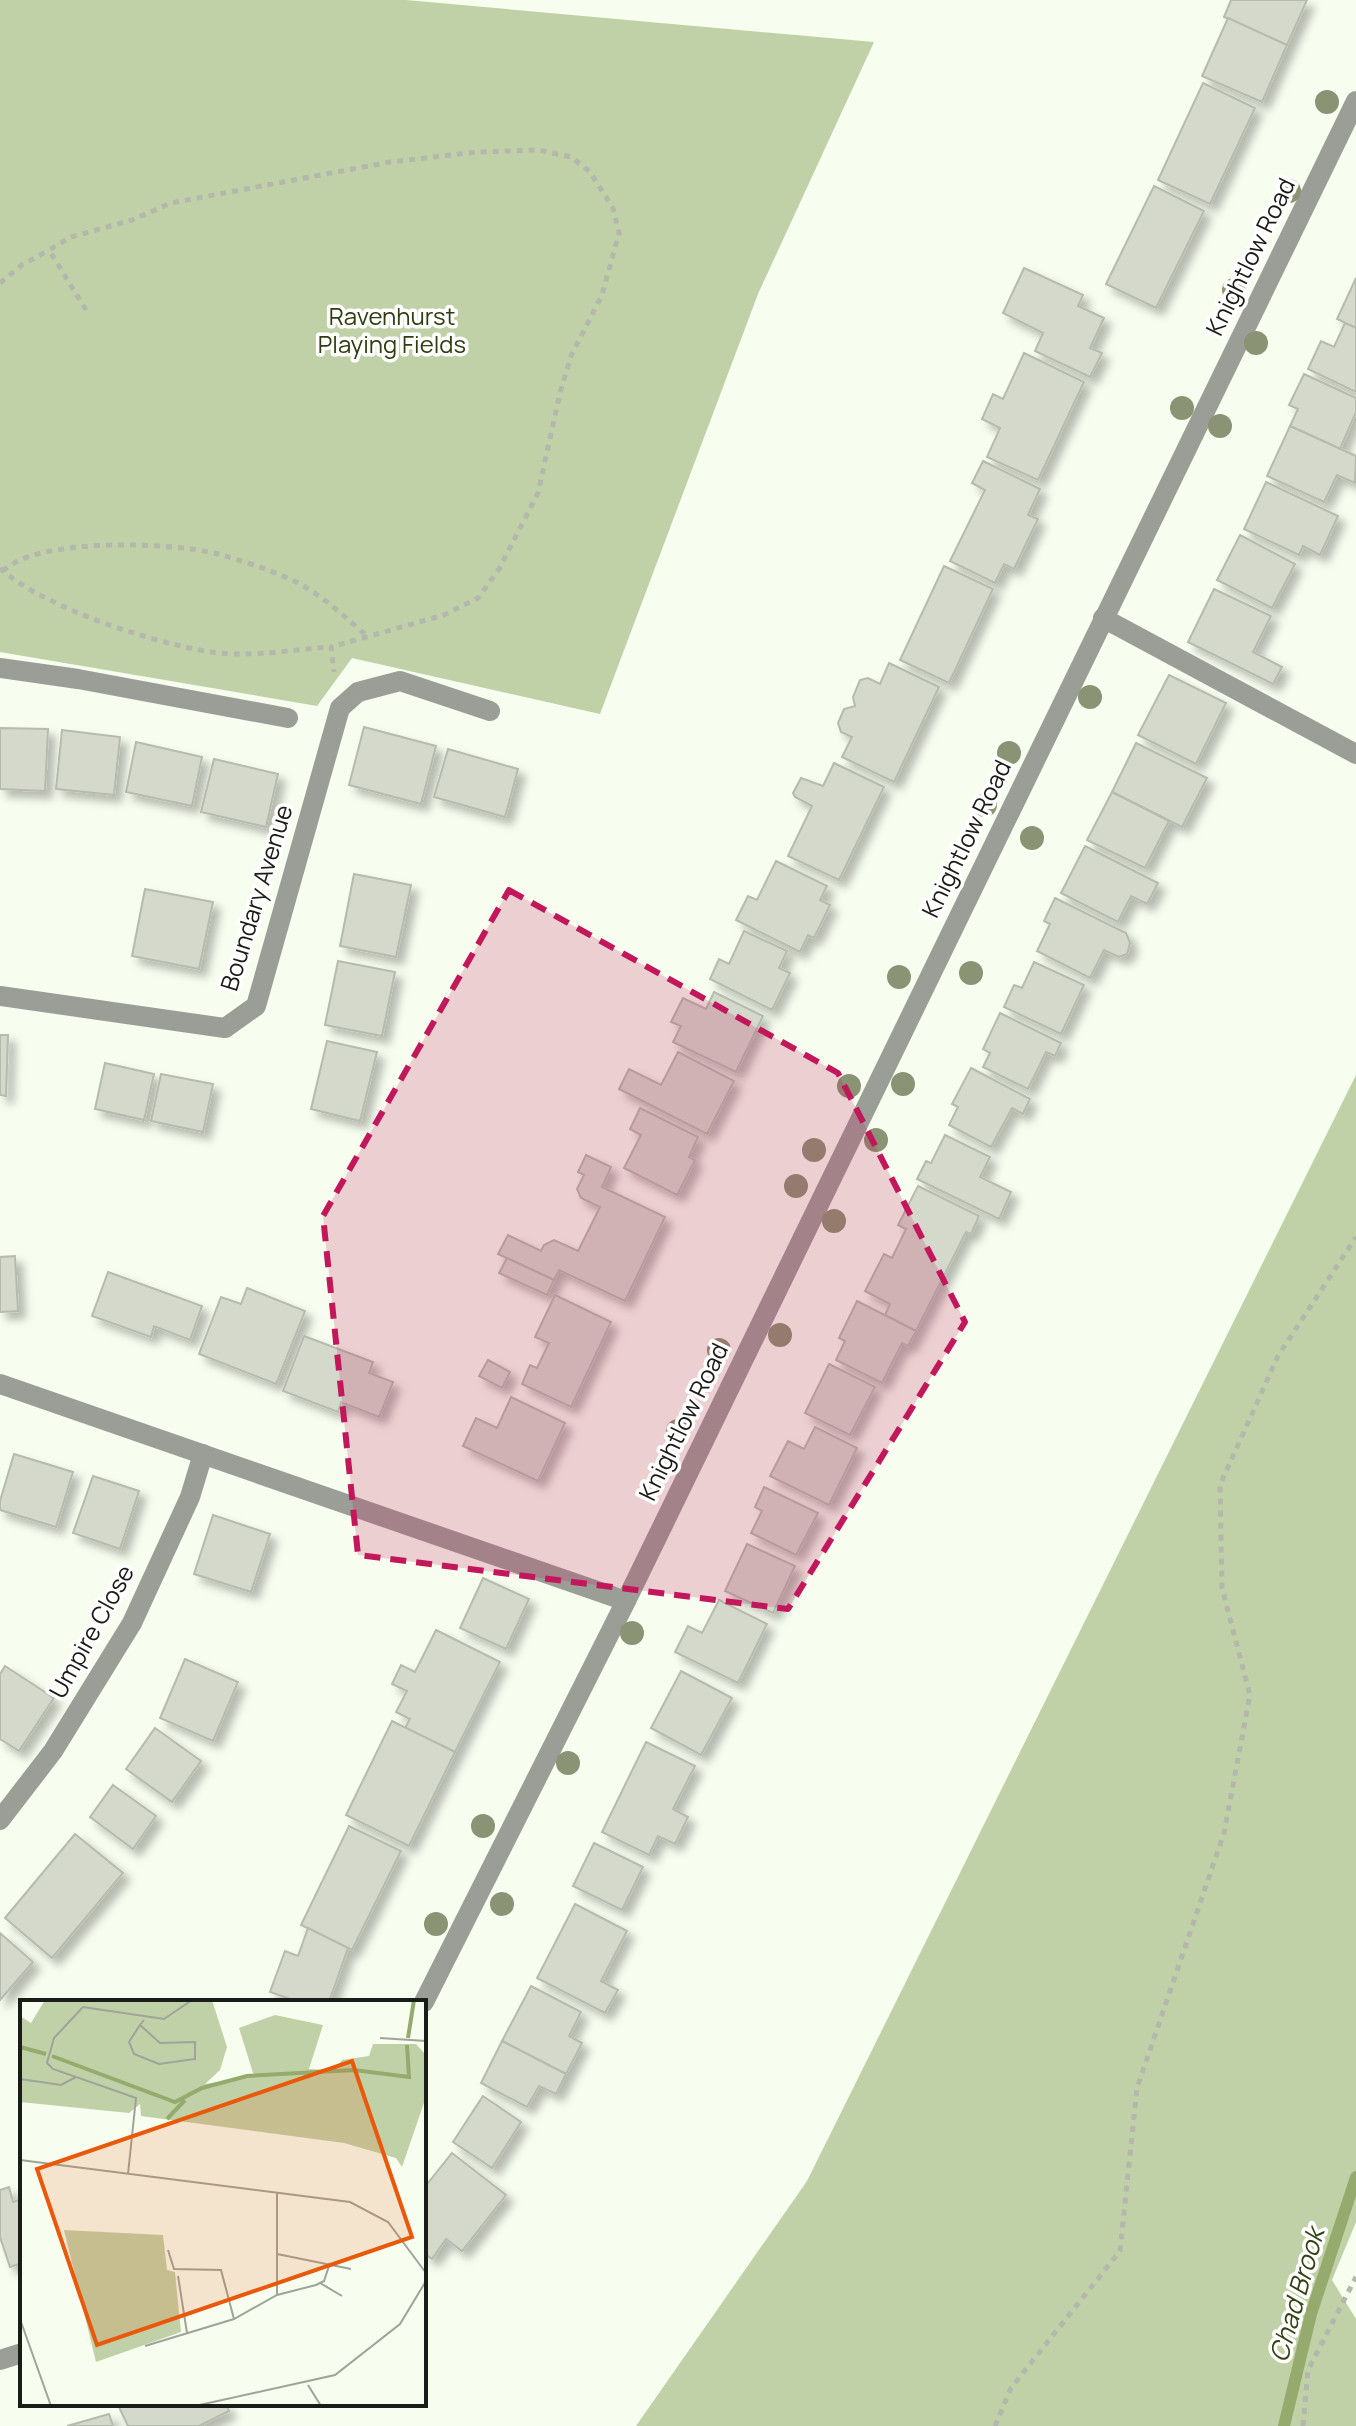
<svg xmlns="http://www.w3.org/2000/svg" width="1356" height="2426" font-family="Manrope,sans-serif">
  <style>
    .green { fill: #c1d1a7 }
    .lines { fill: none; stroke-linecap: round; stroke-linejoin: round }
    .stream { stroke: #95ab6e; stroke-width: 12 }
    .building { fill: #d4d9cc; stroke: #b5bbad; stroke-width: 2; filter: url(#shadow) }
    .path { stroke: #b3b7ac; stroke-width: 5; stroke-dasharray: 6 6; stroke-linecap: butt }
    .minor { stroke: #9b9d97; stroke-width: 20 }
    .tree { fill: #8a9374 }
    .marked { fill: #c2185b; fill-opacity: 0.2; stroke: #c2185b; stroke-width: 6; stroke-dasharray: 16 10; stroke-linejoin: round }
    .labels { text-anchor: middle; stroke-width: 7; stroke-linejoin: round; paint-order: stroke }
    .street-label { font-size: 24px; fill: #1a1c17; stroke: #fff }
    .park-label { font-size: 24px; fill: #303d10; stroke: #fff }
    .water-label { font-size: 26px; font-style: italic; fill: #344215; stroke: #fff }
    .inset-river { fill: none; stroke: #95ab6e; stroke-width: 4 }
    .inset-road { fill: none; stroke: #9fa399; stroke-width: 2 }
    .view { fill: #e8590c; fill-opacity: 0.15; stroke: #e8590c; stroke-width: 4 }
    .inset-edge { fill: none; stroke: #1a1c17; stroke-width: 4 }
  </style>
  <defs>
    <filter id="shadow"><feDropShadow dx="7" dy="7" stdDeviation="4" flood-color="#0004"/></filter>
  </defs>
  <rect width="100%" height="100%" fill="#f7fdef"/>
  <!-- green -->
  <g class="green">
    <path d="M0 0H406L874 42 758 294 600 714 352 658 317 706 0 652Z"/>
    <path d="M1356 1075V2222L1332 2280 1356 2319V2426H636L807 2181Z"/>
  </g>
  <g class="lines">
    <!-- stream -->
    <path class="stream" d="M1284 2426 1311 2314 1356 2177"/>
  </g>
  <!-- building -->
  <g class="building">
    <path d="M1231 0H1307L1287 45 1224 17Z"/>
    <path d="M1228 18 1287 45 1262 102 1202 76Z"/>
    <path d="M1203 83 1255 108 1210 204 1158 180Z"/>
    <path d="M1154 186 1204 211 1156 308 1106 284Z"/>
    <path d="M1024 268 1083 295 1078 306 1104 318 1090 348 1102 353 1090 377 1035 351 1043 333 1003 313Z"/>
    <path d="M1356 278V328L1337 319Z"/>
    <path d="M1345 323 1356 328V392L1308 369 1321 341 1334 347Z"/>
    <path d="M1024 353 1084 382 1038 480 987 457 1000 428 982 419 993 394 1003 399Z"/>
    <path d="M1304 374 1356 398V412L1340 449 1290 426 1298 409 1289 405Z"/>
    <path d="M1290 426 1356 456 1355 483 1337 475 1324 502 1267 476Z"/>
    <path d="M983 461 1040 489 1028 515 1038 519 1014 569 1004 564 995 583 950 561 985 490 972 483Z"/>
    <path d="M1266 482 1338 516 1320 555 1303 546 1299 555 1244 529Z"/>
    <path d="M1240 535 1295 564 1272 608 1217 580Z"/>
    <path d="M944 566 993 589 949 683 900 660Z"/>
    <path d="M1214 589 1271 616 1253 652 1282 667 1273 684 1188 642Z"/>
    <path d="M889 663 939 687 894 782 842 757 852 737 841 732 838 723 844 709 855 706 853 697 860 680 868 678 880 684Z"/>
    <path d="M1169 675 1226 703 1196 764 1138 735Z"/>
    <path d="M364 727 436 746 421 804 349 785Z"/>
    <path d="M0 728 48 729 45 791 0 789Z"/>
    <path d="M62 730 120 737 114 795 56 789Z"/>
    <path d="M136 742 202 757 192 806 126 792Z"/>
    <path d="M1136 743 1207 778 1182 827 1112 792Z"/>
    <path d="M448 749 518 769 505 817 434 797Z"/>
    <path d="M214 759 278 774 266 827 201 812Z"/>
    <path d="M834 763 884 787 839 880 788 856 812 806 795 797 793 793 801 778 823 786Z"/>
    <path d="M1112 792 1169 821 1145 868 1087 840Z"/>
    <path d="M1085 846 1158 883 1147 904 1131 896 1118 922 1061 893Z"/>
    <path d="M776 861 827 886 820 900 830 905 814 938 808 935 800 952 736 920 748 896 757 900Z"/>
    <path d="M354 874 411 885 396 957 340 946Z"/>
    <path d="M145 889 213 902 199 969 132 956Z"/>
    <path d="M1055 898 1126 933 1130 943 1127 954 1119 957 1104 950 1090 978 1037 951 1050 924 1044 921Z"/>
    <path d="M744 931 787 951 779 968 790 973 772 1010 710 979 719 959 729 964Z"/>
    <path d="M338 961 395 972 382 1036 325 1025Z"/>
    <path d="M1034 962 1084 985 1061 1034 1004 1007 1014 985 1022 988Z"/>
    <path d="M714 992 763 1016 736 1072 673 1042 681 1026 671 1022 683 998 706 1009Z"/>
    <path d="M1000 1013 1061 1043 1055 1056 1046 1052 1028 1089 983 1067 990 1053 983 1049Z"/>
    <path d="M0 1035H8L6 1096 0 1095Z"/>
    <path d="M327 1041 377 1052 360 1121 311 1109Z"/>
    <path d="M678 1052 734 1081 707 1134 619 1089 629 1069 661 1085Z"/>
    <path d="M105 1063 154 1074 144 1120 95 1109Z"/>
    <path d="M971 1068 1030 1099 1023 1114 1012 1108 991 1147 949 1125 958 1107 952 1104Z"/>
    <path d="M161 1074 213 1084 203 1132 151 1121Z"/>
    <path d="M640 1108 698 1137 689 1157 695 1160 677 1195 624 1168 641 1135 630 1129Z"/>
    <path d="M945 1135 990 1157 980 1177 1011 1192 999 1219 917 1179 926 1161 931 1163Z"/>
    <path d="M586 1155 611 1167 602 1187 665 1217 625 1301 559 1270 554 1280 498 1254 508 1235 541 1251 544 1245 554 1240 578 1251 600 1207 581 1198 577 1189 584 1175 578 1172Z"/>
    <path d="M918 1186 979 1216 971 1234 966 1232 916 1331 885 1315 890 1304 865 1291 884 1254 892 1258 906 1229 898 1225Z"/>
    <path d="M15 1256 18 1311 0 1312V1257Z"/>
    <path d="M507 1258 554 1280 547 1295 499 1273Z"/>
    <path d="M108 1272 202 1306 190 1340 154 1326 151 1337 92 1316Z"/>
    <path d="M247 1288 305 1311 276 1384 199 1354 221 1297 241 1304Z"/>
    <path d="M555 1295 611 1322 571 1407 522 1384 530 1365 537 1368 549 1343 535 1337Z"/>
    <path d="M857 1301 916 1331 908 1346 902 1343 882 1383 836 1360 845 1341 839 1338Z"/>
    <path d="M304 1336 373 1362 369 1373 393 1382 379 1417 341 1402 338 1412 283 1391Z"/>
    <path d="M488 1360 510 1372 502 1388 479 1376Z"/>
    <path d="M829 1364 875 1387 850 1435 805 1413Z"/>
    <path d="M511 1397 565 1423 538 1481 463 1446 476 1418 497 1428Z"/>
    <path d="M815 1427 857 1448 829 1505 770 1476 788 1441 804 1449Z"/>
    <path d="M14 1454 73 1472 56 1527 0 1510V1501Z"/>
    <path d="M93 1476 139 1491 120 1549 73 1533Z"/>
    <path d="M764 1487 818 1513 796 1555 751 1533 762 1511 755 1507Z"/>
    <path d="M213 1515 270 1534 251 1592 194 1574Z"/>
    <path d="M747 1544 795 1566 773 1613 725 1591Z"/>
    <path d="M483 1578 529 1599 506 1649 460 1628Z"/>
    <path d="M719 1600 767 1624 738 1683 675 1652 688 1626 702 1633Z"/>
    <path d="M436 1630 500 1662 455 1752 405 1728 410 1719 396 1712 407 1691 392 1684 401 1665 415 1672Z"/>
    <path d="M185 1659 238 1682 213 1741 160 1718Z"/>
    <path d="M5 1666 54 1698 19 1751 0 1739V1674Z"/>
    <path d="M681 1671 732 1698 701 1755 651 1728Z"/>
    <path d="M392 1721 455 1752 409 1846 346 1815Z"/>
    <path d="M155 1728 201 1761 172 1802 126 1769Z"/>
    <path d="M646 1742 695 1766 673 1809 688 1817 675 1844 658 1836 649 1855 602 1832Z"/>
    <path d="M113 1785 156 1816 133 1849 90 1817Z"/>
    <path d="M349 1826 401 1851 352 1950 301 1925Z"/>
    <path d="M75 1834 123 1873 52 1958 5 1918Z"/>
    <path d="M594 1843 643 1867 622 1910 573 1886Z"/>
    <path d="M575 1904 627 1931 601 1981 618 1990 605 2013 537 1978Z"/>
    <path d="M308 1928 348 1948 329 2002H299L270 1992 285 1951 298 1956Z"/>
    <path d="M0 1933 33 1962 0 2000Z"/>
    <path d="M531 1986 581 2012 569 2036 582 2043 566 2074 502 2041Z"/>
    <path d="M502 2041 566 2074 556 2094 539 2086 527 2107 481 2083Z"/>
    <path d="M483 2096 521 2122 492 2168 453 2142Z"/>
    <path d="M452 2153 506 2195 462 2251 446 2239 432 2259 424 2253V2188Z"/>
    <path d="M9 2187 13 2202 22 2199V2263L10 2267 0 2237V2190Z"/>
    <path d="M121 2404H226L229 2411 199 2426H128L118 2405Z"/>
    <path d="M109 2414 113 2426H67Z"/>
  </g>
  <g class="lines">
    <!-- path -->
    <g class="path">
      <path d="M0 283 22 265 49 250"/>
      <path d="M86 310 49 250 71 237 132 220 171 203 390 162 477 152 538 150 571 157 590 172 613 208 619 233 602 295 571 356 560 393 538 493 499 569 478 598 444 615 331 647"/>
      <path d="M0 568C41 608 182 655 239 654 270 654 301 649 331 647L334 672"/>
      <path d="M3 571C37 537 173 542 218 554 243 561 271 570 294 581 321 594 345 617 367 636"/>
      <path d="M995 2426 1011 2388 1120 2251 1137 2088 1224 1833 1250 1695 1222 1588 1220 1485 1278 1356 1356 1237"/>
      <path d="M1303 2426 1308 2370 1356 2277"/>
    </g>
    <!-- minor -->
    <g class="minor">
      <path d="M1103 618 1356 754"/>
      <path d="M0 668 78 679 288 718"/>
      <path d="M0 996 225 1028 256 1006 340 708 358 692 400 681 490 711"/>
      <path d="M0 1384 626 1601"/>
      <path d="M0 1820 53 1751 132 1623 190 1497 203 1454"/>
      <path d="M424 2002 626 1601 1356 101"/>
      <path d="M0 2360 22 2353"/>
    </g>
  </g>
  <!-- trees -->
  <g class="tree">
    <circle cx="1327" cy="102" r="12"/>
    <circle cx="1289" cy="191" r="12"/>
    <circle cx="1234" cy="290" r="12"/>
    <circle cx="1256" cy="343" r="12"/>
    <circle cx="1182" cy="408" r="12"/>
    <circle cx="1220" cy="426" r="12"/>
    <circle cx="1090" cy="697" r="12"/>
    <circle cx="1009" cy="753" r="12"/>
    <circle cx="985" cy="805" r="12"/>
    <circle cx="1032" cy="838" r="12"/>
    <circle cx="971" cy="973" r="12"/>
    <circle cx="899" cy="977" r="12"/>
    <circle cx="903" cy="1084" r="12"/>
    <circle cx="849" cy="1086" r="12"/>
    <circle cx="876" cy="1140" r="12"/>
    <circle cx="814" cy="1150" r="12"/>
    <circle cx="796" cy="1186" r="12"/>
    <circle cx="834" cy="1221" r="12"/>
    <circle cx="780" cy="1335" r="12"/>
    <circle cx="719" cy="1350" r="12"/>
    <circle cx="678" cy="1431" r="12"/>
    <circle cx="632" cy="1633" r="12"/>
    <circle cx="568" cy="1763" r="12"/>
    <circle cx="483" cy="1826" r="12"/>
    <circle cx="502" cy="1904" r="12"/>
    <circle cx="436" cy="1924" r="12"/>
  </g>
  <!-- marked area -->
  <path class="marked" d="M509 890 838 1073 965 1322 788 1609 358 1555 323 1216Z"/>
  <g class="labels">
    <!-- street labels -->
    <g class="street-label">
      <text transform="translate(1251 257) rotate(-64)" y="8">Knightlow Road</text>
      <text transform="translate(967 839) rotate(-64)" y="8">Knightlow Road</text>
      <text transform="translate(257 898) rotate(-73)" y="8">Boundary Avenue</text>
      <text transform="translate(684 1422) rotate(-64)" y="8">Knightlow Road</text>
      <text transform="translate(92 1632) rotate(-61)" y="8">Umpire Close</text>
    </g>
    <!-- park labels -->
    <g class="park-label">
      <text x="392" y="325">Ravenhurst<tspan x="392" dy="28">Playing Fields</tspan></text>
    </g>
    <!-- water labels -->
    <g class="water-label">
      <text transform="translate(1297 2295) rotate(-74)" y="9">Chad Brook</text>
    </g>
  </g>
  <!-- overview -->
  <g transform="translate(20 2000)">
    <rect width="406" height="406" fill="#f7fdef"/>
    <path d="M25 0H192L207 47 200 70 185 84 234 76 219 28 255 15 303 25 289 69 314 70 322 60 349 56 353 44H396L406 55V97L382 167 376 158 324 143 121 116 120 104 109 113 0 102V16L11 23ZM44 230 143 235 147 270 155 272 161 332 76 362Z" fill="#c1d1a7"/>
    <path class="inset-river" d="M388 38 394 0M0 47 26 54M32 56 155 102 182 88 227 76 334 70 389 77 387 45M147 119 165 100"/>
    <path class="inset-road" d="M63 7 34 38 27 63 33 69 116 98 108 174M63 7 144 19 172 0M120 25 140 43 175 42V59L139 64 114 54 109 42 118 28 120 25 124 20M360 38 406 41M0 79 41 85 56 77M0 160 330 202 368 222 406 273M148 250 154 269 201 270 214 319M257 254 331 269M158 276 167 333M300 283 322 296M257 295V192M0 319 31 406M125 346 214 319 257 295 296 285 304 281 310 263M288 385 301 406M175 406 315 375 380 324 406 281"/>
    <path class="view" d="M332 61 392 237 77 345 17 169Z"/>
    <rect width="406" height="406" class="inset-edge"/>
  </g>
</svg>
